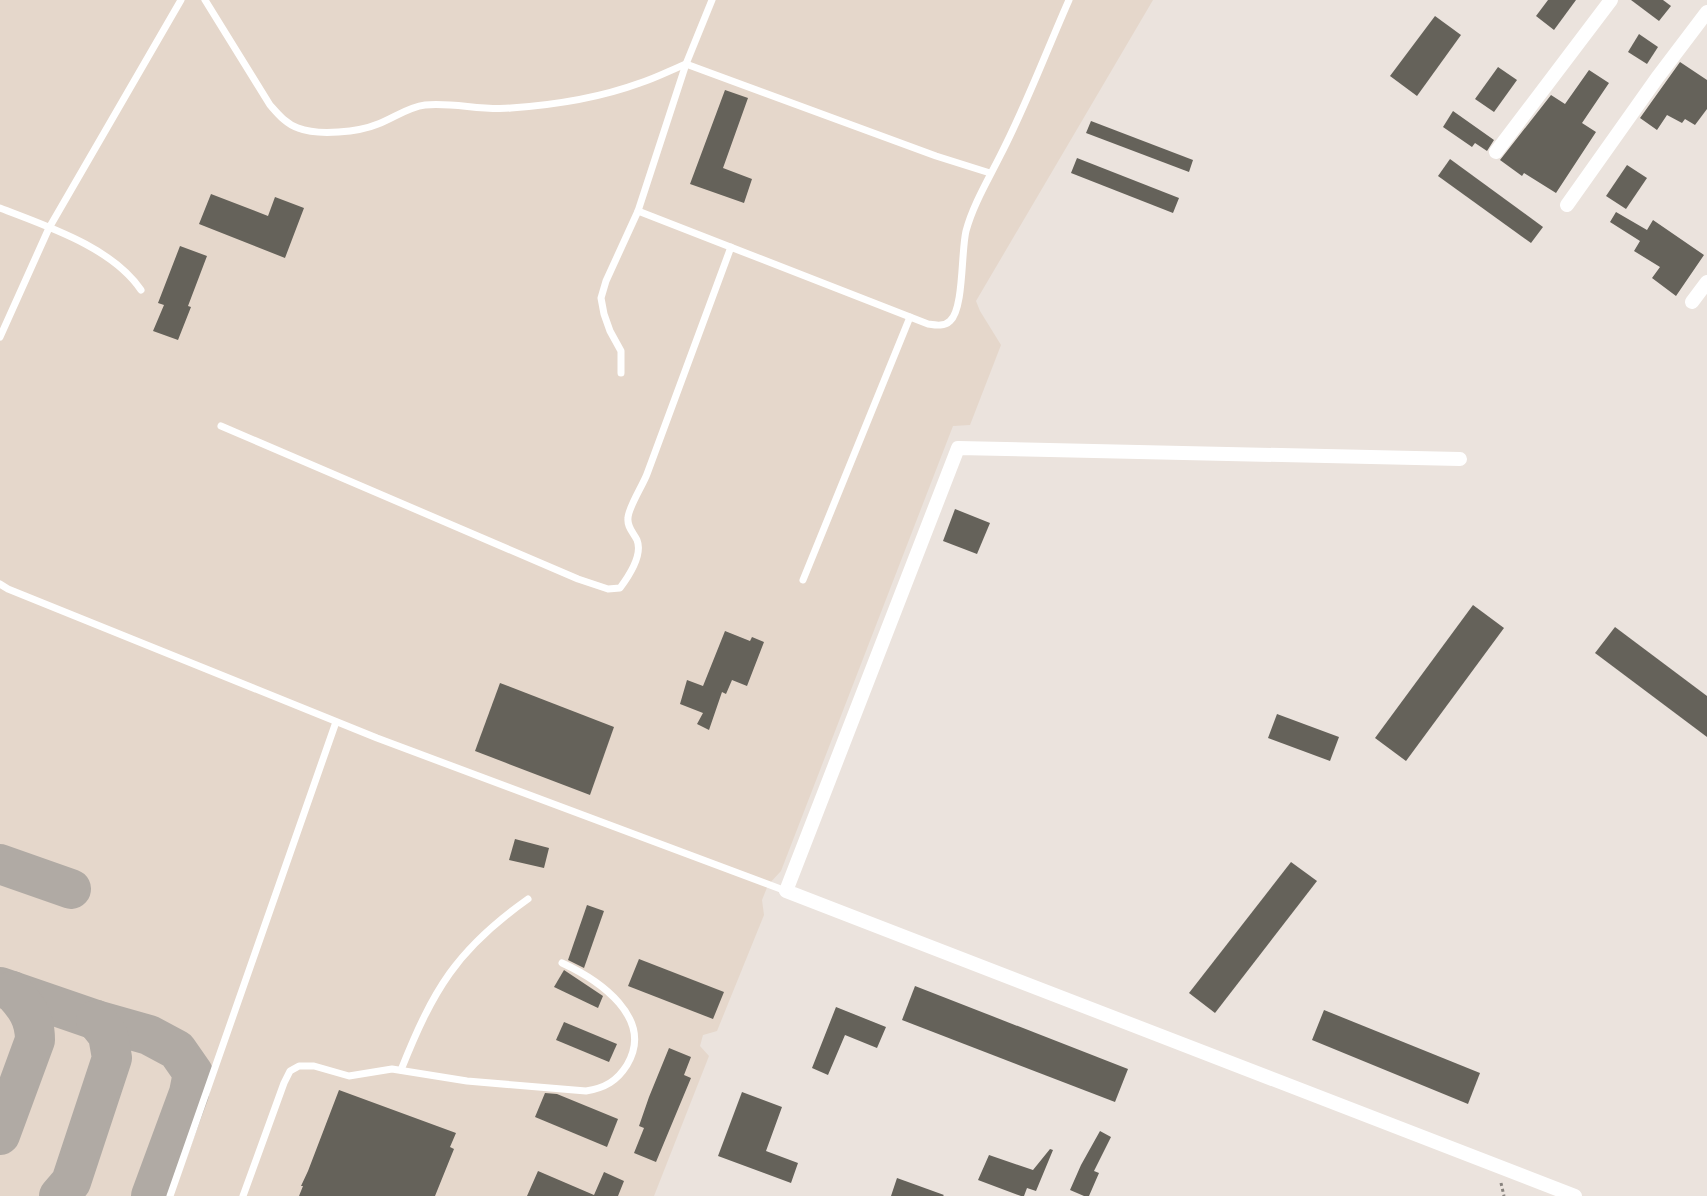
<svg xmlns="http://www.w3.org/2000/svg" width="1707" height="1196" font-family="Cabin,sans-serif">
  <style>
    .built { fill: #e5d7cb }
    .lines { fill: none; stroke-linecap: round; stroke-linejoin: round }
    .taxiway { stroke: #b0aaa4; stroke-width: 40 }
    .building { fill: #65625a }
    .path { stroke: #88837e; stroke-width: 3; stroke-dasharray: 3 3; stroke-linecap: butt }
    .service { stroke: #fff; stroke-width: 7 }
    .minor { stroke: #fff; stroke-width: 14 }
  </style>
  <rect width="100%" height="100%" fill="#ebe3dd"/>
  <!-- built -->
  <path class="built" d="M0 0H1153L976 301 980 311 1001 345 970 425 953 426 781 871 768 885 762 900 764 915 717 1031 703 1035 700 1046 709 1056 654 1196H0Z"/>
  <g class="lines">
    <!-- taxiway -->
    <g class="taxiway">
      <path d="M0 864 71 889"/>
      <path d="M0 987 96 1020 149 1035 177 1050 193 1073 189 1093 151 1196"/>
      <path d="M0 1135 35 1040C35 1018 26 1006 12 991"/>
      <path d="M59 1196 71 1182 112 1058 108 1035 96 1020"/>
    </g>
  </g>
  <!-- building -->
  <g class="building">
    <path d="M1548 0H1576L1554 30 1536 16Z"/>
    <path d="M1631 0H1663L1671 6 1659 21Z"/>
    <path d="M1435 16 1461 35 1417 96 1390 76Z"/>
    <path d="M1639 34 1658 47 1647 64 1628 52Z"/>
    <path d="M1680 62 1707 80V109L1695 125 1685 119 1682 123 1667 115 1657 130 1640 118Z"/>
    <path d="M1498 67 1517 80 1494 112 1475 99Z"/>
    <path d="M1589 70 1609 83 1582 123 1596 132 1556 193 1524 173 1522 176 1500 160 1551 95 1565 104Z"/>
    <path d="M725 90 748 98 723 168 752 179 744 203 690 184Z"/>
    <path d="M1453 111 1494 140 1487 151 1475 143 1472 147 1443 127Z"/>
    <path d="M1091 121 1193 160 1189 172 1086 133Z"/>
    <path d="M1077 158 1179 198 1173 213 1071 173Z"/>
    <path d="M1450 159 1543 227 1531 243 1438 176Z"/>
    <path d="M1627 165 1647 178 1626 209 1606 196Z"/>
    <path d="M211 194 268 216 275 197 304 208 285 258 199 224Z"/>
    <path d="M1616 212 1647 230 1653 220 1704 255 1676 296 1652 278 1660 267 1634 251 1640 241 1610 222Z"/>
    <path d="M180 246 207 256 188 306 191 307 178 340 153 331 164 305 158 303Z"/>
    <path d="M955 509 990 523 977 554 943 541Z"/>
    <path d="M1473 605 1504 628 1406 761 1375 738Z"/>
    <path d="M1615 627 1707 696V737L1595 653Z"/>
    <path d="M725 631 750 641 752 637 764 642 747 686 732 680 726 694 722 692 709 730 697 724 703 713 680 704 687 680 703 686Z"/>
    <path d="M500 683 614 727 590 795 475 751Z"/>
    <path d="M1277 714 1339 737 1330 761 1268 738Z"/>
    <path d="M515 839 549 848 544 868 509 860Z"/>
    <path d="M1291 862 1317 881 1215 1013 1189 993Z"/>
    <path d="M587 905 604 911 584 968 568 960Z"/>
    <path d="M639 959 724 992 713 1019 628 986Z"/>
    <path d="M564 970 603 996 598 1008 554 987Z"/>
    <path d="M915 986 1128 1069 1115 1102 902 1020Z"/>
    <path d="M836 1007 886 1027 877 1048 845 1035 828 1075 812 1068Z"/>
    <path d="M1324 1010 1480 1073 1468 1104 1312 1040Z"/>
    <path d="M564 1022 617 1044 609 1062 556 1040Z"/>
    <path d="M669 1048 691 1057 684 1075 691 1078 656 1162 634 1153 644 1128 639 1126 649 1097Z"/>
    <path d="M339 1090 456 1133 450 1147 454 1149 435 1196H299L303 1186H301L308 1171Z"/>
    <path d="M742 1092 782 1107 766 1151 798 1163 791 1183 718 1156Z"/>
    <path d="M545 1093 557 1094 618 1119 607 1147 535 1117Z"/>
    <path d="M1100 1131 1111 1137 1094 1171 1099 1173 1089 1196H1084L1070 1190 1081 1165Z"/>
    <path d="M1050 1149 1053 1150 1036 1191 1027 1188 1024 1196H1021L978 1180 989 1155 1033 1170Z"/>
    <path d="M538 1171 594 1195 604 1172 624 1181 618 1196H527Z"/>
    <path d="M897 1178 944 1195 943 1196H891Z"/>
  </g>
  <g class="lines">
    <!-- path -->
    <path class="path" d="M1501 1183 1504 1196"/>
    <!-- service -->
    <g class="service">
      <path d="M205 0 270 105C278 114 286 124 298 128 318 136 359 132 378 124 394 118 408 107 425 105 453 102 482 111 511 108 554 105 599 98 640 83 656 78 671 70 686 64L936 156 990 173"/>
      <path d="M0 208C46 226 112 247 141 290"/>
      <path d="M638 211 928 324C935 325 944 327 950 321 964 309 961 251 966 231 973 205 988 180 1000 156 1026 106 1046 52 1069 0"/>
      <path d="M0 337 49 228 181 0"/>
      <path d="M621 373V351L610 331 604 314 601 298 606 281 638 211 686 64 712 0"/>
      <path d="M221 426 578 579 608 589 620 588C629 576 643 555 637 540 633 532 627 527 628 518 628 508 643 485 647 474L731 247"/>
      <path d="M803 580 910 317"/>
      <path d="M0 584 8 589 377 738 786 891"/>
      <path d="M401 1070C433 990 456 950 528 899"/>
      <path d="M170 1196 336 722"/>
      <path d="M243 1196 284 1083 290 1071 299 1066H314L349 1076 392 1069 467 1081 586 1091C605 1088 617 1081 627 1065 655 1018 599 980 562 963"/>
    </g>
    <!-- minor -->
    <g class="minor">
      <path d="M1496 152 1611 0"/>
      <path d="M1567 205 1657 78 1707 12"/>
      <path d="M1692 302 1707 282"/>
      <path d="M1460 459 958 448 786 891 1575 1196"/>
    </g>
  </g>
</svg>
